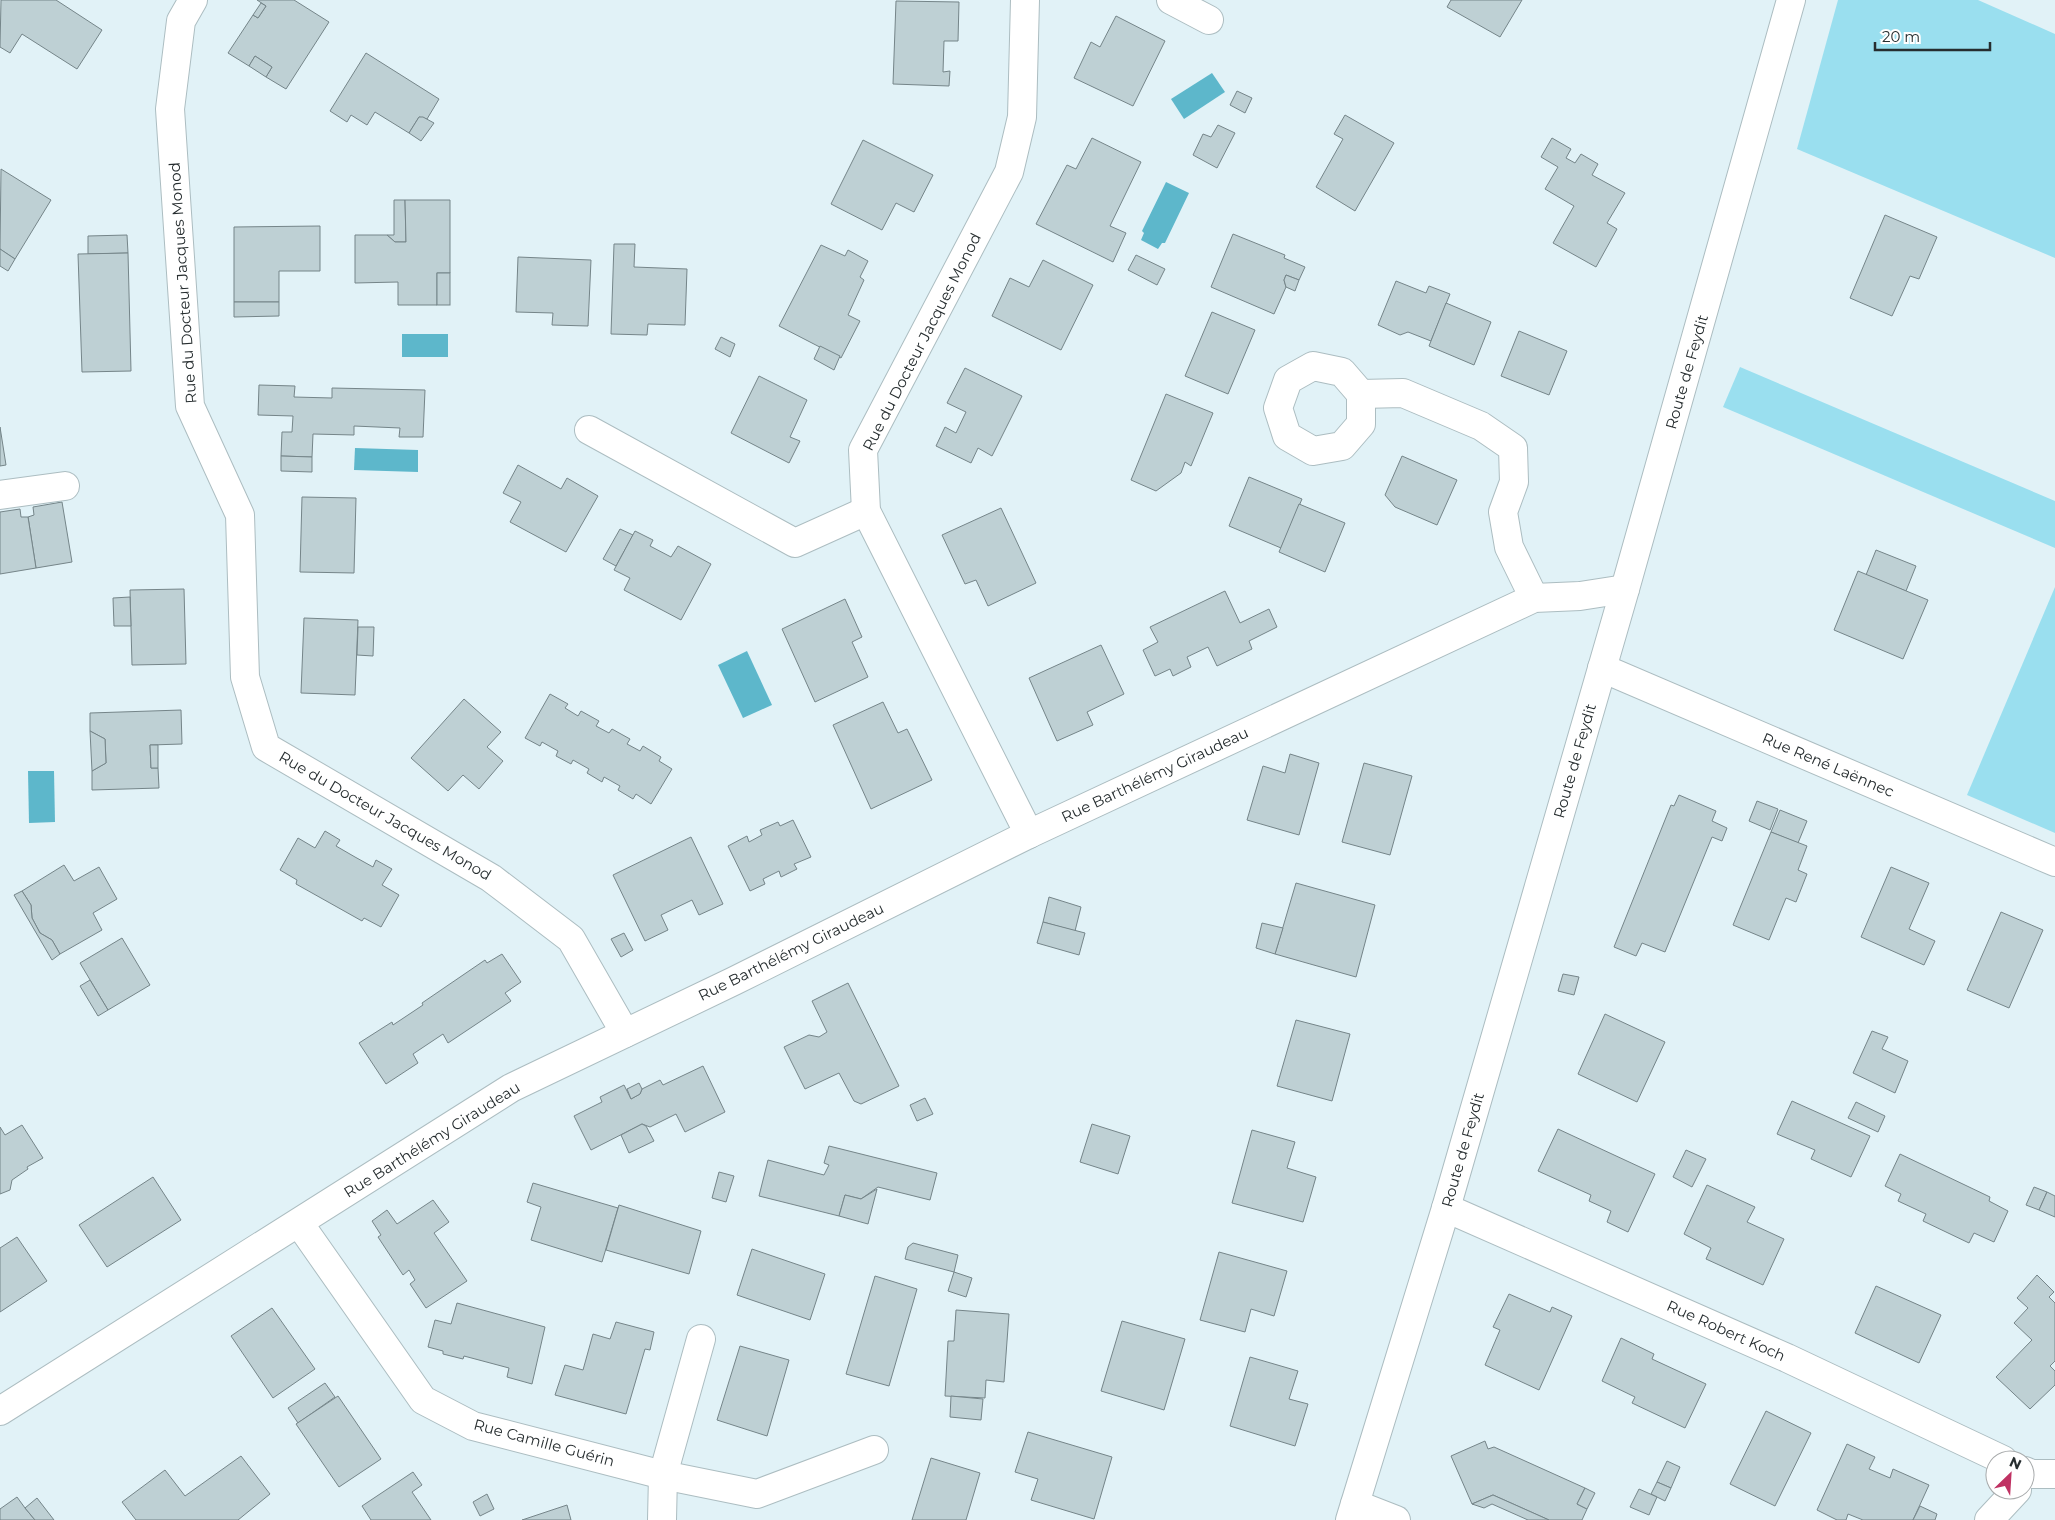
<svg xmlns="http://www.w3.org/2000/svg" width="2055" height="1520" font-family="Montserrat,sans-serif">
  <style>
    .green { fill: #9adfef }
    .water { fill: #5db7cb }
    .building { fill: #bed0d4; stroke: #758589 }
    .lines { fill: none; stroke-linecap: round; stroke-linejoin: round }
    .minor-casing { stroke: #acbdc1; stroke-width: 30 }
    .minor { stroke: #fff; stroke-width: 28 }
    .labels { text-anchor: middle; stroke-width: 5; stroke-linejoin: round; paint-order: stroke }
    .street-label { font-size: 15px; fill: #262d2f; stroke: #fff }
  </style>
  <rect width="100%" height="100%" fill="#e1f2f7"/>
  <!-- green -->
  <g class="green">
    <path d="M1838 0H1978L2055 34V258L1797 149Z"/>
    <path d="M1740 367 2055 501V548L1723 407Z"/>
    <path d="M2055 587V833L1967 795Z"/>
  </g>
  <!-- water -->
  <g class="water">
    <path d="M1212 73 1225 92 1184 119 1171 99Z"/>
    <path d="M1166 182 1189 193 1165 243H1162L1158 249 1141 240 1144 233 1142 231Z"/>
    <rect x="402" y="334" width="46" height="23"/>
    <path d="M355 448 418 450V472L354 470Z"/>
    <path d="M747 651 772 705 743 718 718 665Z"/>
    <path d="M28 771H54L55 822 29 823Z"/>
  </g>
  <!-- building -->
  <g class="building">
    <path d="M1 0H56L102 30 77 69 22 34 10 53 0 47Z"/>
    <path d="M257 0H294L329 22 286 89 266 77 272 67 255 56 249 66 228 53 253 15 258 18 266 6Z"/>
    <path d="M1451 0H1522L1500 37 1447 7Z"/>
    <path d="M896 1 959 2 958 41H944L943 72 950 71 949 86 893 84Z"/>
    <path d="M261 3 266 6 258 18 253 15Z"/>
    <path d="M1116 16 1165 41 1133 106 1074 78 1091 42 1100 47Z"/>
    <path d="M366 53 439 99 427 119 419 117 409 133 375 112 367 125 351 115 347 122 330 111Z"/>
    <path d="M255 56 272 67 266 77 249 66Z"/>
    <path d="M1237 91 1252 98 1245 113 1230 105Z"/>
    <path d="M1345 115 1394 143 1355 211 1316 187 1343 139 1334 134Z"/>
    <path d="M419 117H423L434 123 421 141 409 133Z"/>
    <path d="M1218 125 1235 133 1217 168 1193 155 1203 134 1211 137Z"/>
    <path d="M1092 138 1141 162 1110 226 1126 233 1113 262 1036 224 1067 165 1076 169Z"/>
    <path d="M1552 138 1571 149 1566 158 1575 163 1581 154 1598 164 1592 175 1625 193 1607 223 1617 229 1596 267 1553 243 1574 206 1545 189 1558 167 1541 157Z"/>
    <path d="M863 140 933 175 914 212 896 203 882 230 831 204Z"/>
    <path d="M1 169 51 200 15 259 0 249Z"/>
    <path d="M394 200H405L406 242H395L387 235H394Z"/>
    <path d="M405 200H450V273H437V305H398V282L355 283V235H387L395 242H406Z"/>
    <path d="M1885 215 1937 237 1919 279 1910 276 1892 316 1850 298Z"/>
    <path d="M320 226V271H279V302H234V227Z"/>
    <path d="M1233 234 1285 255 1284 258 1305 267 1299 280 1286 275 1284 280 1286 287 1274 314 1211 287Z"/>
    <path d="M127 235 128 253 88 254V236Z"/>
    <path d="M614 244H635L634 267 687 269 685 325 648 324 647 335 611 334Z"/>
    <path d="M821 245 845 256 848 250 868 261 860 277 864 280 848 315 860 321 841 358 779 326Z"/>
    <path d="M0 249 15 259 8 271 0 266Z"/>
    <path d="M128 253 131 371 82 372 78 254Z"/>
    <path d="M1136 255 1165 269 1157 285 1128 270Z"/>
    <path d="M518 257 591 260 588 326 552 325 553 313 516 312Z"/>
    <path d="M1043 260 1093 285 1061 350 992 316 1010 278 1029 287Z"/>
    <rect x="437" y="273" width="13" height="32"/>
    <path d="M1286 275 1299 280 1295 291 1286 287 1284 280Z"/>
    <path d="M1396 281 1426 293 1429 286 1450 294 1431 341 1408 332 1400 335 1378 325Z"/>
    <path d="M234 302H279V316L234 317Z"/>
    <path d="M1446 303 1491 322 1474 365 1429 346Z"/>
    <path d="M1212 312 1255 330 1228 394 1185 376Z"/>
    <path d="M1519 331 1567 351 1549 395 1501 376Z"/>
    <path d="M721 337 735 344 730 357 715 349Z"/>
    <path d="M820 346 840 356 834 370 814 359Z"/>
    <path d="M965 368 1022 396 992 456 978 448 971 463 936 446 945 427 956 433 966 412 947 403Z"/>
    <path d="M759 376 807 400 790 437 800 441 789 463 731 433Z"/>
    <path d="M259 385 295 386 294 397 332 398V388L425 390 423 437H399L400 428 354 426V435L313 434 312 457 281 456 282 432H292L293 416 258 415Z"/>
    <path d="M1166 394 1213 413 1191 466 1185 462 1181 473 1156 491 1131 480Z"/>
    <path d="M0 427 6 465 0 466Z"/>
    <path d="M281 456 312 457V472L281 471Z"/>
    <path d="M1402 456 1457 480 1437 525 1395 507 1385 495Z"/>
    <path d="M518 465 561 489 567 478 598 496 566 552 510 522 521 502 503 493Z"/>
    <path d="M1249 477 1302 499 1281 548 1229 526Z"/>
    <path d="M302 497 356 498 354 573 300 572Z"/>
    <path d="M62 502 72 562 36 568 28 517 34 515 33 507Z"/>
    <path d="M1299 504 1345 523 1325 572 1279 552Z"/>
    <path d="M1001 508 1036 583 988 606 976 580 965 584 942 535Z"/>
    <path d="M20 509 21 517H28L36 568 0 574V512Z"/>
    <path d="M620 529 633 535 616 566 603 559Z"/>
    <path d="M635 531 653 540 650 546 671 557 678 546 711 564 681 620 624 590 630 578 614 570Z"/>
    <path d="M1876 550 1916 566 1906 591 1866 575Z"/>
    <path d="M1858 571 1928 600 1903 659 1834 630Z"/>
    <path d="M184 589 186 664 132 665 130 590Z"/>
    <path d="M1225 591 1240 623 1269 609 1277 627 1249 641 1252 649 1217 666 1208 647 1187 657 1191 667 1173 676 1170 669 1155 676 1143 650 1158 642 1150 627Z"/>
    <path d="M130 597 131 626H114L113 598Z"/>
    <path d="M845 599 862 637 852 642 868 677 815 702 782 629Z"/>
    <path d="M304 618 358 620 355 695 301 693Z"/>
    <path d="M358 627H374L373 656 357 655Z"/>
    <path d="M1101 645 1124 694 1087 712 1093 725 1057 741 1029 678Z"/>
    <path d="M550 694 568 704 565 708 578 716 581 711 599 721 596 726 609 733 612 729 630 739 627 744 640 751 643 746 661 757 659 761 672 769 651 804 636 794 633 799 618 790 620 786 604 777 602 782 587 773 589 769 573 760 571 764 556 756 558 751 542 742 540 746 525 738Z"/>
    <path d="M464 699 501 732 487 747 503 761 479 789 463 775 448 791 411 758Z"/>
    <path d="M883 702 898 733 907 729 932 780 871 809 833 725Z"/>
    <path d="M181 710 182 744 150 745 151 768H158L159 788 92 790V771L106 763 105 739 90 731V713Z"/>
    <path d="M90 731 105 739 106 763 92 771Z"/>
    <path d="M150 745H158V768H151Z"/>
    <path d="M1290 754 1319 763 1299 835 1247 820 1263 766 1285 773Z"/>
    <path d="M1364 763 1412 776 1390 855 1342 842Z"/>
    <path d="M1679 795 1716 811 1712 821 1727 828 1722 841 1712 837 1665 952 1642 943 1636 956 1614 947 1671 805 1674 806Z"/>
    <path d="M1757 801 1778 809 1770 830 1749 821Z"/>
    <path d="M1780 810 1807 821 1798 843 1771 832Z"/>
    <path d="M793 820 811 857 794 864 797 869 781 877 779 871 763 879 765 884 750 891 728 846 747 836 749 842 762 835 760 830 778 822 780 826Z"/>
    <path d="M325 831 340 840 336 846 355 857 373 867 376 860 392 869 382 885 399 895 381 927 364 918 362 921 296 884 297 880 280 870 298 838 315 848Z"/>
    <path d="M1771 832 1807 846 1798 870 1807 874 1796 902 1786 898 1769 940 1733 925Z"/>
    <path d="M691 837 723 904 699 915 692 900 661 915 668 930 645 941 613 875Z"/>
    <path d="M64 865 74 881 99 867 117 899 93 913 102 930 60 954 52 940 40 933 32 918 31 905 22 891Z"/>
    <path d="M1891 867 1929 883 1909 929 1935 941 1924 965 1861 937Z"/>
    <path d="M1296 883 1375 905 1356 977 1275 954Z"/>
    <path d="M22 891 31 905 32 918 40 933 52 940 60 954 52 960 14 895Z"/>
    <path d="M1049 897 1081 907 1075 931 1043 922Z"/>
    <path d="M2001 912 2043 930 2009 1008 1967 990Z"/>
    <path d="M1043 922 1085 933 1079 955 1037 943Z"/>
    <path d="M1262 923 1283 928 1275 954 1256 948Z"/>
    <path d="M624 933 633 950 621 957 611 939Z"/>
    <path d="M122 938 150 985 108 1010 80 963Z"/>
    <path d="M502 954 521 982 505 993 511 1001 448 1043 443 1034 413 1054 418 1063 386 1084 359 1043 392 1022 393 1025 423 1005 422 1003 485 960 487 963Z"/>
    <path d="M1563 974 1579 977 1574 995 1558 991Z"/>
    <path d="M90 980 108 1010 98 1016 80 986Z"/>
    <path d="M848 983 899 1086 861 1104 854 1101 839 1073 805 1089 784 1047 809 1035 819 1037 827 1032 812 1001Z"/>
    <path d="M1605 1014 1665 1042 1637 1102 1578 1074Z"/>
    <path d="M1296 1020 1350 1034 1332 1101 1277 1086Z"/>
    <path d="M1872 1031 1888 1037 1882 1049 1908 1061 1895 1093 1853 1073Z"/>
    <path d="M703 1066 725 1112 685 1132 676 1114 650 1127 642 1124 591 1150 574 1116 602 1102 600 1097 624 1085 631 1099 640 1094 642 1089 660 1080 663 1085Z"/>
    <path d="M639 1083 642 1089 640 1094 631 1099 627 1089Z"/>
    <path d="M925 1098 933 1114 917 1121 910 1105Z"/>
    <path d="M1792 1101 1870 1136 1851 1177 1811 1159 1815 1150 1777 1134Z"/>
    <path d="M1856 1102 1885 1116 1878 1132 1848 1118Z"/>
    <path d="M642 1124 646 1126 654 1141 629 1153 621 1135Z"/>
    <path d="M1092 1124 1130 1136 1118 1174 1080 1162Z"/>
    <path d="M22 1125 43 1158 27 1167 28 1169 12 1180 10 1190 0 1194V1127L5 1135Z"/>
    <path d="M1558 1129 1655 1174 1628 1232 1607 1222 1611 1211 1589 1201 1591 1195 1538 1171Z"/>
    <path d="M1252 1130 1295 1142 1287 1168 1316 1177 1303 1222 1232 1203Z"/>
    <path d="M829 1146 937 1173 930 1200 878 1187 861 1199 845 1195 839 1216 759 1196 768 1160 824 1175 829 1165 824 1163Z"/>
    <path d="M1686 1150 1706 1159 1692 1187 1673 1177Z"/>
    <path d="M1900 1154 1990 1197 1989 1201 2008 1211 1994 1242 1974 1233 1969 1243 1923 1221 1926 1214 1898 1201 1901 1194 1885 1186Z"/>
    <path d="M719 1172 734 1176 726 1202 712 1198Z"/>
    <path d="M153 1177 181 1220 107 1267 79 1225Z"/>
    <path d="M533 1183 618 1208 602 1262 531 1240 541 1207 527 1202Z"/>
    <path d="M1707 1185 1755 1207 1747 1222 1784 1239 1763 1285 1706 1259 1711 1248 1684 1234Z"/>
    <path d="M2034 1187 2047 1192 2039 1210 2026 1205Z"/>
    <path d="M877 1189 868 1224 839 1216 845 1195 861 1199Z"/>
    <path d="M2047 1192 2055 1196V1217L2039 1210Z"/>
    <path d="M433 1200 449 1222 434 1233 467 1281 426 1308 410 1284 415 1280 409 1270 403 1275 378 1237 381 1235 372 1221 387 1210 397 1224Z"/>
    <path d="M619 1205 701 1231 689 1274 606 1250Z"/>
    <path d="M17 1237 47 1281 0 1312V1248Z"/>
    <path d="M913 1243 958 1255 954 1272 905 1259 908 1247Z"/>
    <path d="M752 1249 825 1274 810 1320 737 1295Z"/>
    <path d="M1219 1252 1287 1271 1274 1316 1251 1309 1245 1332 1200 1320Z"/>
    <path d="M954 1272 972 1278 966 1297 948 1291Z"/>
    <path d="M2037 1275 2054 1292 2049 1297 2055 1303V1361L2050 1366 2055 1371V1385L2030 1409 1996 1377 2032 1340 2014 1323 2028 1308 2017 1298Z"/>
    <path d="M875 1276 917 1289 889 1386 846 1374Z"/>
    <path d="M1876 1286 1941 1315 1919 1363 1855 1333Z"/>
    <path d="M1509 1294 1550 1312 1552 1307 1572 1316 1539 1390 1485 1365 1500 1330 1493 1327Z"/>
    <path d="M457 1303 545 1327 532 1384 507 1377 509 1368 464 1356 463 1359 443 1354V1351L428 1347 435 1320 451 1324Z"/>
    <path d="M272 1308 315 1369 273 1398 231 1336Z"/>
    <path d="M956 1310 1009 1314 1004 1382 986 1380 985 1398 945 1396 948 1341H954Z"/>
    <path d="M1122 1321 1185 1339 1164 1410 1101 1391Z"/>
    <path d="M616 1322 654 1332 650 1350 645 1349 626 1414 555 1395 565 1365 583 1370 593 1334 610 1339Z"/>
    <path d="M1621 1338 1654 1354 1652 1359 1706 1384 1685 1428 1632 1403 1635 1397 1602 1381Z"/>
    <path d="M740 1346 789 1360 767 1436 717 1420Z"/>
    <path d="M1250 1357 1298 1371 1289 1399 1308 1404 1295 1446 1230 1426Z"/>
    <path d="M325 1383 335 1397 298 1423 288 1408Z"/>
    <path d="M338 1396 381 1459 339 1487 296 1424Z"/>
    <path d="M951 1396 983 1399 981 1420 950 1417Z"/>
    <path d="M1766 1411 1811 1433 1775 1506 1730 1484Z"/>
    <path d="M1028 1432 1112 1457 1094 1519 1031 1500 1038 1479 1015 1472Z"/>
    <path d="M1485 1441 1488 1449 1494 1447 1585 1488 1577 1504 1587 1509 1582 1520H1549L1493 1495 1472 1504 1451 1456Z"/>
    <path d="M1847 1444 1875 1457 1869 1469 1890 1478 1893 1469 1929 1485 1913 1520H1863L1848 1514 1846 1520H1837L1817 1510Z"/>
    <path d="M241 1456 270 1494 238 1520H136L122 1502 165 1470 185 1496Z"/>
    <path d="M931 1458 980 1473 966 1520H912Z"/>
    <path d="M1667 1461 1680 1467 1671 1488 1657 1482Z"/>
    <path d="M413 1472 422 1485 412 1492 431 1520H371L362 1506Z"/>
    <path d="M1657 1482 1671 1488 1665 1501 1651 1494Z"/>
    <path d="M1585 1488 1595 1493 1587 1509 1577 1504Z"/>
    <path d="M1639 1489 1657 1497 1649 1515 1630 1507Z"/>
    <path d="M487 1494 494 1509 480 1516 473 1502Z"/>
    <path d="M1493 1495 1549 1520H1528L1492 1504 1484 1508 1472 1504Z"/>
    <path d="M17 1497 25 1508 35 1520H0V1509Z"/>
    <path d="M37 1498 54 1520H35L25 1508Z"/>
    <path d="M567 1505 571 1520H522Z"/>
    <path d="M1920 1506 1937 1514 1935 1520H1913Z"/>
  </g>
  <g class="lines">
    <defs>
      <g id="minor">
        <path d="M193 0 181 21 170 109 190 406 240 515 245 677 266 747 491 878 571 939 625 1033"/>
        <path d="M1025 0 1022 117 1009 172 863 450 866 511 1029 834"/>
        <path d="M1171 0 1209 20"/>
        <path d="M1313 366 1342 372 1361 394V424L1342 446 1313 451 1287 436 1278 408 1288 380Z"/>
        <path d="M1361 394 1403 393 1481 426 1513 448 1514 482 1503 512 1509 547 1534 598"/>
        <path d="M589 430 795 543 866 511"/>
        <path d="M0 495 65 486"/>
        <path d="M1602 668 2055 862"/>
        <path d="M1446 1208 1787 1358 2003 1460"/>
        <path d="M299 1223 423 1400 473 1426 663 1475 757 1494 874 1450"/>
        <path d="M0 1411 511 1088 734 981 1029 834 1534 598 1580 596 1625 589"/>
        <path d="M2025 1471 2032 1474H2055"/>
        <path d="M1355 1504 1396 1520"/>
        <path d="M662 1520 663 1475 701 1339"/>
        <path d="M1350 1520 1446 1208 1625 589 1791 0"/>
        <path d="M1989 1520 2017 1490"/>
      </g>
    </defs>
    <!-- minor casing -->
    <use href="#minor" class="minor-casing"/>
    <!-- minor -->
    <use href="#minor" class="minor"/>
  </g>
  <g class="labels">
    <!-- street labels -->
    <g class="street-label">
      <text transform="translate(183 283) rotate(-94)" y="5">Rue du Docteur Jacques Monod</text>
      <text transform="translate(922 342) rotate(-63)" y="5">Rue du Docteur Jacques Monod</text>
      <text transform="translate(1687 372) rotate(-74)" y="5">Route de Feydit</text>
      <text transform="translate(1575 761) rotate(-74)" y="5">Route de Feydit</text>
      <text transform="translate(1828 765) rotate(23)" y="5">Rue René Laënnec</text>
      <text transform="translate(1155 775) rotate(-25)" y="5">Rue Barthélémy Giraudeau</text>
      <text transform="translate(385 816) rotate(30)" y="5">Rue du Docteur Jacques Monod</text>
      <text transform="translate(791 952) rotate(-26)" y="5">Rue Barthélémy Giraudeau</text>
      <text transform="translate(432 1140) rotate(-32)" y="5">Rue Barthélémy Giraudeau</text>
      <text transform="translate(1463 1150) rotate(-74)" y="5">Route de Feydit</text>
      <text transform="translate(1726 1331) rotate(24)" y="5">Rue Robert Koch</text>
      <text transform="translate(544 1443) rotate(15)" y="5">Rue Camille Guérin</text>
    </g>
  </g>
  <!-- north arrow -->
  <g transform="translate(2010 1475) rotate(25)"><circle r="24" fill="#ffffff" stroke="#a8abac"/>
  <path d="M0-4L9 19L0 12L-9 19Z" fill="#c03263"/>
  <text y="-8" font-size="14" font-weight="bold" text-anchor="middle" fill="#262d2f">N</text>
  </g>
  <!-- scale -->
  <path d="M1875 42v8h115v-8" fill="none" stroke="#262d2f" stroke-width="2.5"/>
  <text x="1882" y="42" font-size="15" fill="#262d2f" stroke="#ffffff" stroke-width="4" paint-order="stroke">20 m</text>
</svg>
